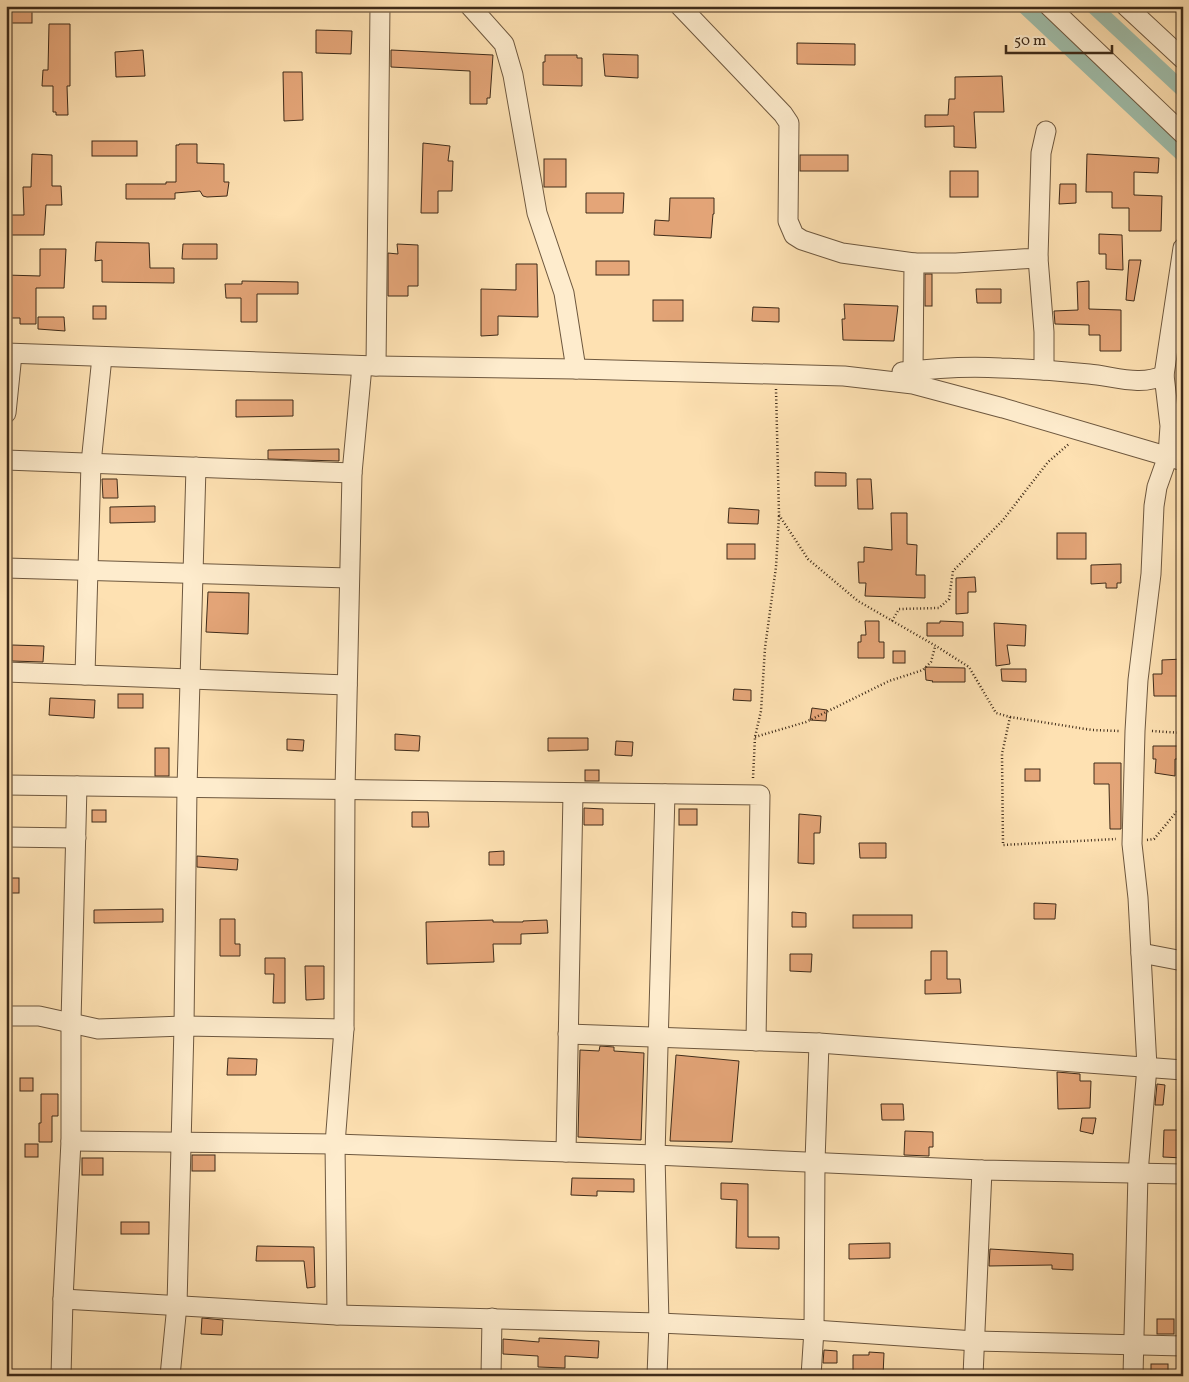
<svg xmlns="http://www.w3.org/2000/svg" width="1189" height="1382" font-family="Vollkorn,serif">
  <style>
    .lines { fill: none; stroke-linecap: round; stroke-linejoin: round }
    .canal { stroke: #a0beab; stroke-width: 15 }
    .building { fill: #e4a578; stroke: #3e2b19 }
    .minor-casing { stroke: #6e583f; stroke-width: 21 }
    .path { stroke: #3e2b19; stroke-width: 2.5; stroke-dasharray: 1 2.5; stroke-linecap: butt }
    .minor { stroke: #feeccd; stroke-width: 19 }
  </style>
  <rect width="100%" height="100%" fill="#fee1b2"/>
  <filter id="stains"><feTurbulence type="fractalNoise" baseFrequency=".004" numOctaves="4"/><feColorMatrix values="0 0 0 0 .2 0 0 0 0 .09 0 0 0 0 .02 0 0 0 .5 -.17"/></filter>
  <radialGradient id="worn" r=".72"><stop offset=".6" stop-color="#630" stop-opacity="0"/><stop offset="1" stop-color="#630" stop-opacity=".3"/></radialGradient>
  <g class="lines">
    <!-- canal -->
    <g class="canal">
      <path d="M1024 6 1183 155"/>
      <path d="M1093 6 1183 90"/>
    </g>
  </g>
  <!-- building -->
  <g class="building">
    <rect x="6" y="9" width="26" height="14"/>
    <path d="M49 24H70V86H67L68 115H56V112H53V86H42L43 70H48Z"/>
    <path d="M316 30 352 31 351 54 316 53Z"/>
    <path d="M797 43 855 44V65L797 64Z"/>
    <path d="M143 50 145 76 116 77 115 52Z"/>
    <path d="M391 50 493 55 490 98H487V104H470V71L391 67Z"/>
    <path d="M603 54 638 55V78L605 76Z"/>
    <path d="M545 55H577V58H582V86L543 85V62H545Z"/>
    <path d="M283 72H302L303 120 284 121Z"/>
    <path d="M1002 76 1004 112H974L976 148 954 147V126L925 127V115H948L949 99H955V77Z"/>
    <rect x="92" y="141" width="45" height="15"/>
    <path d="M423 143 450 146 448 161H453L452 191H438V213H421Z"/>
    <path d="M179 144H197V163L224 164V182H229L227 196 207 197 203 196 200 191 175 193V199H126V184H166V182H176V145H179Z"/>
    <path d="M32 154 52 155V186H61L62 205H46L44 235H6V215H24L23 187H31Z"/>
    <path d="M1087 154 1159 158 1158 173 1134 172V195L1162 196 1161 231H1129V208H1112V192H1086Z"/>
    <rect x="800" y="155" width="48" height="16"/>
    <rect x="544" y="159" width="22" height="28"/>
    <rect x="950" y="171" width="28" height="26"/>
    <path d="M1060 184H1076V203L1059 204Z"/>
    <path d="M586 193H624L623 213H586Z"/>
    <path d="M670 198H714V214H713L711 238 654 235 655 220 669 221Z"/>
    <path d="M1099 234 1122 235 1123 270 1106 269V254H1099Z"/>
    <path d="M96 242 149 243 150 268H174V283L102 282V260L95 261Z"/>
    <path d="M183 244H217V259H182Z"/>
    <path d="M397 244 418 245V286H408V296H388V253L398 254Z"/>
    <path d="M40 249H66L64 288H36V324H20V318H6V275L40 276Z"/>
    <path d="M1129 260H1141L1134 301 1126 300Z"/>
    <rect x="596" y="261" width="33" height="14"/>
    <path d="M516 264H537L538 317 498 316V335L481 336V289L516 290Z"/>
    <rect x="925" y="274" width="7" height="32"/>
    <path d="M242 281 298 282V294H257V322H241V298H226L225 284H242Z"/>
    <path d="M1089 281V309L1121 310V351H1100V335H1089V325L1055 324 1054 311 1078 310 1077 282Z"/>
    <path d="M976 289H1001V303H977Z"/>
    <rect x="653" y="300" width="30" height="21"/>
    <path d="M844 304 898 306 894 341 843 340 842 319H845Z"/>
    <rect x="93" y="306" width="13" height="13"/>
    <path d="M753 307 779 308V322L752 321Z"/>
    <path d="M38 317H64L65 331 38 329Z"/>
    <path d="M236 400H293V416L236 417Z"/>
    <path d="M339 449V461L268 459V450Z"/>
    <path d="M815 472 846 473V486H815Z"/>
    <path d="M102 479H117L118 498H103Z"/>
    <path d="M857 479H871L873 509H858Z"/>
    <path d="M155 506V522L110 523V507Z"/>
    <path d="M729 508 759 510 758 524 728 523Z"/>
    <path d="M891 513H907V544L917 545 916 575H925V598L865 596 866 583H859L858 562H864V547L892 550Z"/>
    <rect x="1057" y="533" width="29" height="26"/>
    <rect x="727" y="544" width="28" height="15"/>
    <path d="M1121 564V583H1117V588H1106V583L1091 584V565Z"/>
    <path d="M975 577 976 592H968V613L956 614V578Z"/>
    <path d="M208 592 249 593 248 634 206 632Z"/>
    <path d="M865 621H879V642H884V658H858V642H861V635H866Z"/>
    <path d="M940 621 963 622V636H927V623H940Z"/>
    <path d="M994 623 1026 625 1025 646 1007 645 1010 664 996 666Z"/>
    <path d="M12 645 44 646 43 662 12 661Z"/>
    <rect x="893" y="651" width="12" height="12"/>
    <path d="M1183 659V696H1154L1153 674H1162V660Z"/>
    <path d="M925 667 965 668V682H932L933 681 926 680Z"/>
    <path d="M1001 669H1026V682L1002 681Z"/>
    <path d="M734 689 751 690V701L733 700Z"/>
    <rect x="118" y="694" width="25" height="14"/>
    <path d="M50 698 95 700 94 718 49 715Z"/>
    <path d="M812 708 827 710 826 721 810 720Z"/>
    <path d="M395 734 420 736 419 751 395 750Z"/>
    <path d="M548 738H588V750L548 751Z"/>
    <path d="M287 739 304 740 303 751 287 750Z"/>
    <path d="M616 741 633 742 632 756 615 755Z"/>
    <path d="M1153 746H1183V759H1175V776L1155 773 1156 759H1153Z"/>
    <rect x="155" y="748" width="14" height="28"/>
    <path d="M1094 763H1121V829H1110L1109 784H1094Z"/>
    <rect x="1025" y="769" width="15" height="12"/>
    <rect x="585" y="770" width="14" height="11"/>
    <path d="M584 808 603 809V825H584Z"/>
    <rect x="679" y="809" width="18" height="16"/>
    <rect x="92" y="810" width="14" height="12"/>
    <path d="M412 812H428L429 827H412Z"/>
    <path d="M799 814 821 816 820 833H814V864L798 863Z"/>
    <path d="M859 843H886V858H860Z"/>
    <path d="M504 851V865H489V852Z"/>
    <path d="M197 856 238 859 237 870 197 867Z"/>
    <rect x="6" y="878" width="13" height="15"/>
    <path d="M1034 903 1056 904 1055 919H1034Z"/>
    <path d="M163 909V922L94 923V910Z"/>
    <path d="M792 912 806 913V927H792Z"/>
    <rect x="853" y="915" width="59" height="13"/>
    <path d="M220 919H235V944H240V956H220Z"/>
    <path d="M493 920V922H523V921L547 920 548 933 521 934V944H493L494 962 427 964 426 922Z"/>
    <path d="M931 951H947V979H960L961 993 925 994V980H931Z"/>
    <path d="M790 954H812L811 972 790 971Z"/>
    <path d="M265 958H285V1003H273L274 974H265Z"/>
    <path d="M305 966H324V999L306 1000Z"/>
    <path d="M600 1046 614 1047V1051L644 1053 641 1140 578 1137 580 1050 599 1051Z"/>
    <path d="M676 1055 739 1061 732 1142 670 1141Z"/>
    <path d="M228 1058 257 1059 256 1075H227Z"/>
    <path d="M1057 1072 1080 1074V1081H1091L1090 1108 1058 1109Z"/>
    <rect x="20" y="1078" width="13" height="13"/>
    <path d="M1157 1084 1165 1085 1163 1105H1155Z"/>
    <path d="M41 1094H58V1116H52V1142H39V1123H41Z"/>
    <path d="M881 1104H903L904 1120H882Z"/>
    <path d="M1082 1118H1096L1093 1134 1080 1131Z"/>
    <path d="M1164 1130H1183V1158L1163 1157Z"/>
    <path d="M905 1131 933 1132V1147H929V1156L904 1155Z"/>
    <rect x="25" y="1144" width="13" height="13"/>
    <rect x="192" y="1155" width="23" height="16"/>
    <rect x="82" y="1158" width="21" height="17"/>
    <path d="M572 1178 634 1179V1192L597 1191V1196L571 1195Z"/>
    <path d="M721 1183 748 1184V1237H779V1249L736 1248 737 1200 721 1199Z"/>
    <rect x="121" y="1222" width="28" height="12"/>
    <path d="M890 1243V1258L849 1259V1244Z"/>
    <path d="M257 1246 314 1247 315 1287 307 1288 304 1261H256Z"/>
    <path d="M990 1249 1073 1254V1270L1052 1269V1265L989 1266Z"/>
    <path d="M202 1318 223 1320 222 1335 201 1334Z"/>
    <rect x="1157" y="1319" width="17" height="15"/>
    <path d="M539 1338 599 1341 598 1358 565 1356V1368L538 1367V1356L503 1354V1339L539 1342Z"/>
    <path d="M824 1350 837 1351V1363H823Z"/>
    <path d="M869 1352 884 1353 883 1376H853V1355H869Z"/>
    <rect x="1151" y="1364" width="17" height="12"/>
  </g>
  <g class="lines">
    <defs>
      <g id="minor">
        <path d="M470 6 504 44 513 75 537 213 564 293 576 369"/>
        <path d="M680 6 783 114 789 123 788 221 794 235 802 240 842 253 914 263 913 371"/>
        <path d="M1049 6 1183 134"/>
        <path d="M1126 6 1183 59"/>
        <path d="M1038 258 1044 332V370"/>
        <path d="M914 263H956L1038 258 1041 153 1046 131"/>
        <path d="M6 353 376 366 576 369 844 376 913 384 1003 408 1183 461"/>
        <path d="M376 366 380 6"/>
        <path d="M902 372C935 368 968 366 1001 368 1031 369 1060 371 1089 374 1113 376 1141 387 1164 375"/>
        <path d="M6 413 12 354"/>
        <path d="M6 460 352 473"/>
        <path d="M6 568 349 578"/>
        <path d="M6 672 347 685"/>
        <path d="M85 675 91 463 102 357"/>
        <path d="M6 785 760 795 756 1041"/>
        <path d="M6 837 76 838"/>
        <path d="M1141 953 1183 961"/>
        <path d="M6 1016H39L98 1029 184 1026 344 1029"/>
        <path d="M568 1034 819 1043 1183 1070"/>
        <path d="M71 1141 335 1144 655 1155 982 1170 1183 1174"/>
        <path d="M566 1152 573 793"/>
        <path d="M63 1299 337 1315 659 1323 814 1330 975 1341 1183 1346"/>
        <path d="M337 1315 335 1144 344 1029 345 790 352 473 362 366"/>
        <path d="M61 1376 63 1299 71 1141V1022L77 786"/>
        <path d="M170 1376 177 1305 184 1026 187 788 196 467"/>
        <path d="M491 1376 492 1318"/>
        <path d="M657 1376 659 1323 655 1155 665 794"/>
        <path d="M811 1376 814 1330 815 1162 819 1043"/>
        <path d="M973 1376 982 1170"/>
        <path d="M1133 1376 1138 1173 1147 1067 1138 898 1132 844 1135 731 1138 680 1151 574 1154 506 1157 487 1168 456 1170 426 1164 375 1183 248"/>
      </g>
    </defs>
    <!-- minor casing -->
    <use href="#minor" class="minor-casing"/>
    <!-- path -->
    <g class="path">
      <path d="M776 389 779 515 808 559 858 601 936 646 969 667 996 713 1010 717 1002 754 1003 845 1116 839"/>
      <path d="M892 621 899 609 939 608 949 599 953 571 1003 520 1048 462 1070 443"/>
      <path d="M1010 717 1092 730 1119 731"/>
      <path d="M1152 731 1183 733"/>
      <path d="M755 737 806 722 889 681 923 670 931 662 935 647"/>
      <path d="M753 778 755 737 761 711 765 648 776 567 779 516"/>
      <path d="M1147 840 1154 839 1183 804"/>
    </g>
    <!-- minor -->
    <use href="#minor" class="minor"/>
  </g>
  <!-- margin -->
  <rect width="1189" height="1382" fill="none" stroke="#fee1b2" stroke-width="25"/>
  <rect x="8" y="8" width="1174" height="1367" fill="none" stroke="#3e2b19" stroke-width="2.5"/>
  <rect x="12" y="12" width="1164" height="1357" fill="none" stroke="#3e2b19"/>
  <!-- scale -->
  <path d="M1006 45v8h106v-8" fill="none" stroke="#3e2b19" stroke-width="2.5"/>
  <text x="1014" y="45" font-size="15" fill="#3e2b19" stroke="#feeccd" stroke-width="4" paint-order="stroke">50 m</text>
  <rect width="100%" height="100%" filter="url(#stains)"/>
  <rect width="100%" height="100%" fill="url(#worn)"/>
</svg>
